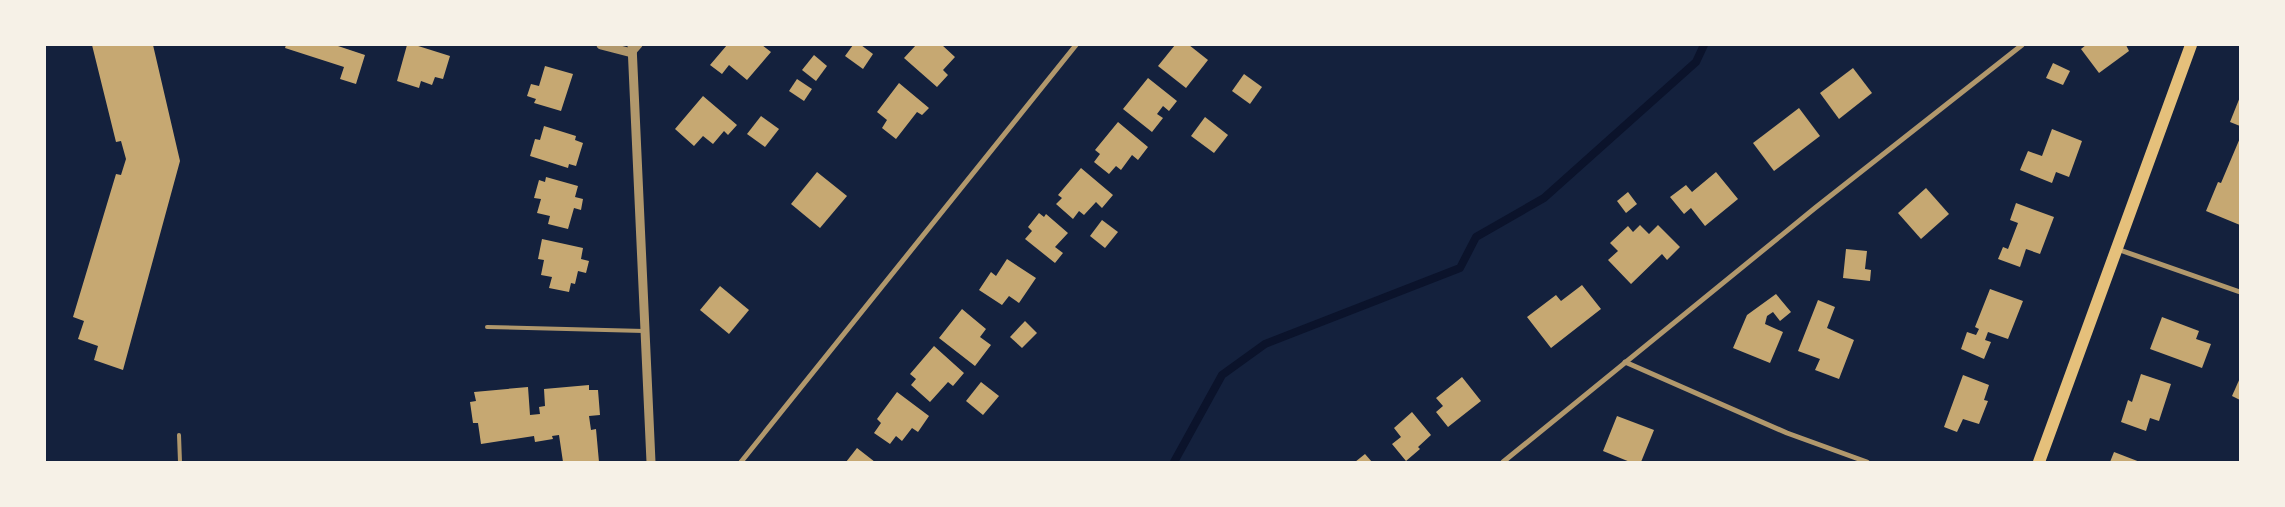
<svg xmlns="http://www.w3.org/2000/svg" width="2285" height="507" font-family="'Nunito Sans',sans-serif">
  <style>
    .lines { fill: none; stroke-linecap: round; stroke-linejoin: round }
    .stream { stroke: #0b132b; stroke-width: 8 }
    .building { fill: #c6a872 }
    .service { stroke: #b1986c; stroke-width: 4 }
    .minor { stroke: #b1986c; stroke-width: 5 }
    .tertiary { stroke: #b1986c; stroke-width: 9 }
    .primary { stroke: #e5c07b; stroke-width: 12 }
  </style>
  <rect width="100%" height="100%" fill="#14213d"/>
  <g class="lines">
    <!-- stream -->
    <path class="stream" d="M1174 462 1222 375 1265 344 1460 268 1476 237 1544 198 1696 62 1704 45"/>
  </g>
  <!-- building -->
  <g class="building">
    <path d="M92 45H153L180 161 123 370 94 360 98 346 78 339 84 321 73 317 116 174 121 175 126 159 121 141 116 142Z"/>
    <path d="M286 45H335L365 55 356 84 340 79 344 67 285 48Z"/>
    <path d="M407 45H415L450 56 443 79 435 77 432 85 421 81 419 88 397 81Z"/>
    <path d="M727 45H762L771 52 747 80 729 65 722 74 710 65Z"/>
    <path d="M853 45H861L873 54 863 69 845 56Z"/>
    <path d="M916 45H942L955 57 943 70 948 75 937 87 904 58Z"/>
    <path d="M1175 45H1189L1208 60 1186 88 1158 66Z"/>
    <path d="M2086 45H2126L2129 51 2099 73 2081 49Z"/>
    <path d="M814 55 827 66 816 81 802 70Z"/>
    <path d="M2053 63 2070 71 2063 85 2046 78Z"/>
    <path d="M545 66 573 74 561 111 534 103 536 99 527 96 531 84 539 86Z"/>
    <path d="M1853 68 1872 93 1839 119 1820 93Z"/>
    <path d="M1244 74 1262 87 1250 104 1232 91Z"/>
    <path d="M1148 78 1177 101 1169 111 1163 106 1157 114 1163 118 1152 132 1123 109Z"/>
    <path d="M797 79 812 89 804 101 789 91Z"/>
    <path d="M899 83 929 108 922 115 917 112 896 139 882 128 887 120 877 112Z"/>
    <path d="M703 96 737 125 728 135 724 131 713 144 703 136 694 146 675 129Z"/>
    <path d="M2240 97V126L2230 122Z"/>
    <path d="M1799 108 1820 136 1774 171 1753 143Z"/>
    <path d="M761 116 779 129 765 147 747 134Z"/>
    <path d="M1205 117 1228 135 1214 153 1191 136Z"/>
    <path d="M1118 122 1148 147 1138 160 1132 155 1121 170 1116 166 1109 174 1094 162 1100 154 1095 150Z"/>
    <path d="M544 126 576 136 575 140 583 143 576 166 569 164 568 168 530 156 535 139 540 140Z"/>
    <path d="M2052 129 2082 141 2069 177 2056 172 2052 183 2020 170 2028 151 2042 156Z"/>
    <path d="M2240 138V225L2206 211 2218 182 2221 183Z"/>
    <path d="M1081 168 1113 195 1102 208 1096 202 1084 215 1079 211 1073 219 1056 204 1062 198 1058 195Z"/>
    <path d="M817 172 847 196 820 228 791 204Z"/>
    <path d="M1716 172 1738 199 1705 226 1691 208 1684 214 1670 197 1686 185 1692 192Z"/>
    <path d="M546 177 578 186 575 197 583 199 581 210 574 208 568 229 548 224 550 216 537 213 541 199 534 198 539 180 545 182Z"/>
    <path d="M1926 188 1949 214 1921 239 1898 213Z"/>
    <path d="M1628 192 1637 204 1626 213 1617 201Z"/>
    <path d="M2016 203 2054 217 2040 254 2026 249 2020 267 1998 259 2003 247 2008 249 2018 223 2010 220Z"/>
    <path d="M1039 213 1044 217 1046 214 1068 233 1055 247 1063 253 1055 263 1025 239 1032 231 1028 227Z"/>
    <path d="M1102 220 1118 232 1105 248 1090 236Z"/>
    <path d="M1640 225 1649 234 1658 225 1680 247 1667 260 1662 254 1631 284 1608 260 1618 251 1610 243 1628 226 1633 232Z"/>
    <path d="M542 239 583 248 581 259 589 261 586 273 578 271 575 284 571 283 569 292 549 288 552 277 541 275 544 260 538 259Z"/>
    <path d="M1846 249 1867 251 1865 269 1871 270 1870 281 1843 278Z"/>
    <path d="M1007 259 1036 278 1019 303 1009 296 1002 305 979 290 991 272 996 276Z"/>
    <path d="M1582 285 1601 309 1551 348 1527 317 1556 295 1561 301Z"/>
    <path d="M720 286 749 310 729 334 700 310Z"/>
    <path d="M1990 289 2023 301 2008 339 1988 332 1985 340 1991 342 1984 359 1961 349 1967 332 1976 335 1979 329 1975 327Z"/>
    <path d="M1776 294 1791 312 1780 321 1773 312 1767 316 1765 324 1783 332 1770 363 1733 348 1747 315Z"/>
    <path d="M1818 300 1835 307 1827 328 1854 340 1839 379 1815 370 1820 359 1798 351Z"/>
    <path d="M962 309 986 329 980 337 991 345 975 366 939 338Z"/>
    <path d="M2162 317 2199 331 2196 339 2211 344 2202 368 2150 349Z"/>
    <path d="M1025 321 1037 333 1022 348 1010 337Z"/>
    <path d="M934 346 964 373 953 386 948 382 930 402 911 385 916 379 910 374Z"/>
    <path d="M2141 374 2171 384 2159 421 2150 418 2146 431 2121 422 2128 400 2132 402Z"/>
    <path d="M1963 375 1989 385 1984 400 1988 401 1979 424 1963 419 1957 432 1944 427Z"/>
    <path d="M1462 377 1481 401 1448 427 1436 412 1443 406 1436 398Z"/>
    <path d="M2240 378V400L2232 396Z"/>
    <path d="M981 382 999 396 983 415 966 401Z"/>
    <path d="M589 385V390H598L600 415 589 416 591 430 596 429 599 462H563L559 435 552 436 553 439 535 442 534 436 481 444 478 423H473L470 402 476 401 474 392 528 387 530 415 540 414 539 407 545 406 544 389Z"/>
    <path d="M897 392 929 416 918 432 912 428 902 441 896 436 890 444 874 433 881 423 877 419Z"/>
    <path d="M1412 412 1431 435 1418 447 1420 449 1406 461 1392 444 1401 437 1394 428Z"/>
    <path d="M1617 416 1654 430 1641 462H1630L1603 451Z"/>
    <path d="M857 448 875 462H846Z"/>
    <path d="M2114 452 2140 462H2110Z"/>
    <path d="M1365 454 1372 462H1355Z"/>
  </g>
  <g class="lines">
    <!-- service -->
    <g class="service">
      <path d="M487 327 644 331"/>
      <path d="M179 435 180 462"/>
    </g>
    <!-- minor -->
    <g class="minor">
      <path d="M633 53 640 45"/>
      <path d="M2117 249 2240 292"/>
      <path d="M1625 362 1787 433 1867 462"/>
      <path d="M741 462 1076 45"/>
      <path d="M1503 462 1815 208 2022 45"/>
    </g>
    <!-- tertiary -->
    <g class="tertiary">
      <path d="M601 45 632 53"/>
      <path d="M632 45 651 462"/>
    </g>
    <!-- primary -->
    <path class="primary" d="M2039 462 2191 45"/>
  </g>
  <!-- border -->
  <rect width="2285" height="507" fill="none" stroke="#f6f1e7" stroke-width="92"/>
</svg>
